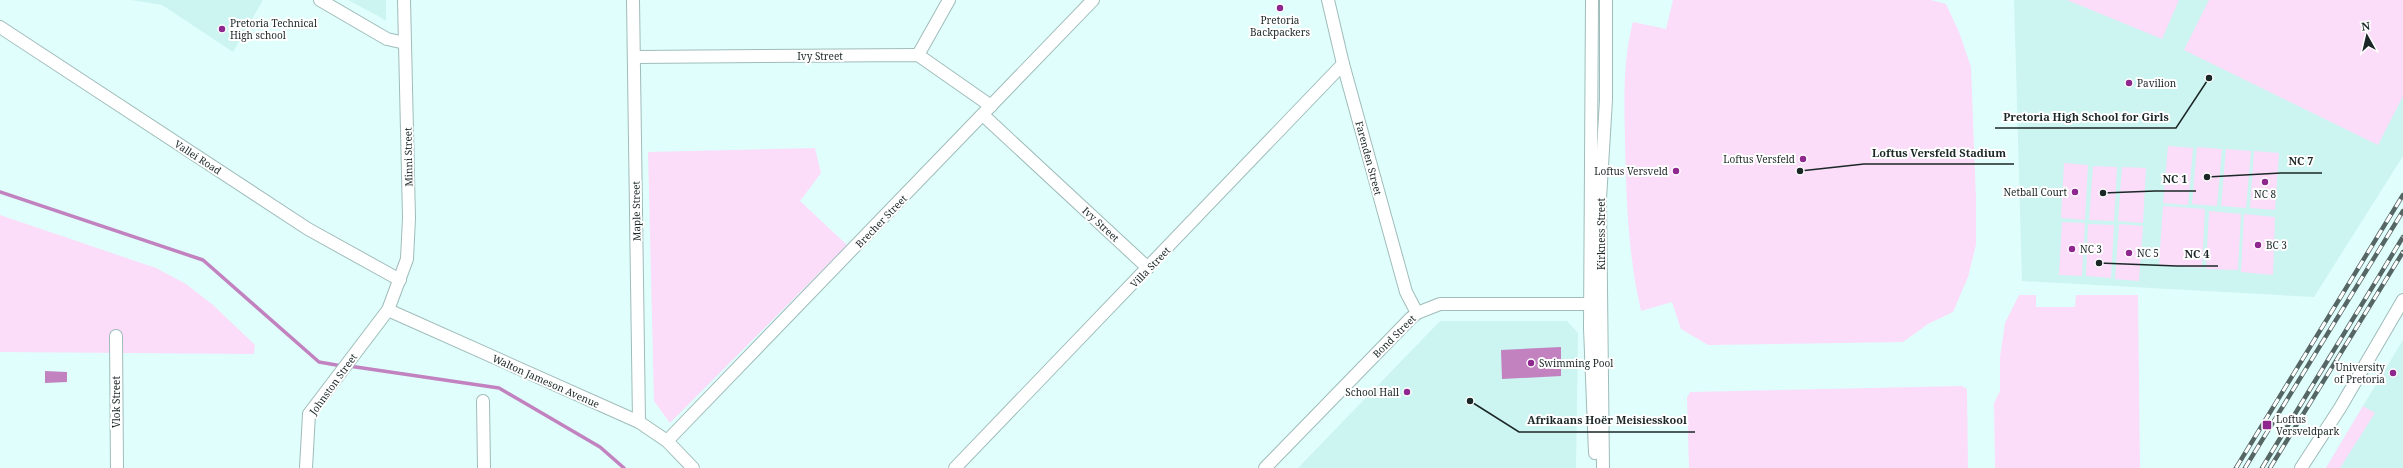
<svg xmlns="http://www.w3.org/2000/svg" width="2403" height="468" font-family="'Noto Serif',serif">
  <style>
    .built { fill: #ccf4f1 }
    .green { fill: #fbddf9 }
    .water { fill: #c282c0 }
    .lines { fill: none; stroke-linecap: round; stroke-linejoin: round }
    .stream { stroke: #c282c0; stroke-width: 3.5 }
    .minor-casing { stroke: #9fbcba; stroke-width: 14 }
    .minor { stroke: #fff; stroke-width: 12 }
    .rail-casing { stroke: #556665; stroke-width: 4.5 }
    .rail { stroke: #fff; stroke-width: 3; stroke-dasharray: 9; stroke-linecap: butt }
    .poi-dot { fill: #8e288e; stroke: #fff; stroke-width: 1.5 }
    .labels { text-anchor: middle; stroke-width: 4; stroke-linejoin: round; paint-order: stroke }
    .poi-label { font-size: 10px; fill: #1b2726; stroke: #fff; text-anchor: start }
    .street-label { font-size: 10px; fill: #1b2726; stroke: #fff }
    .leader { fill: none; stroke: #1b2726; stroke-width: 1.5 }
    .callout-dot { fill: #1b2726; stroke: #fff; stroke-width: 1.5 }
    .callout-label { font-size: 11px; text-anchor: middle; font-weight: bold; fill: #1b2726; stroke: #fff; stroke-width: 4; stroke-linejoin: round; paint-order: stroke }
  </style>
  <rect width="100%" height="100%" fill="#e0fefc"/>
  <!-- built -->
  <g class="built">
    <path d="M131 0H263L233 52 162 5Z"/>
    <path d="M348 0H386V21L380 17Z"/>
    <path d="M2014 0H2403V156L2314 297 2022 281Z"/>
    <path d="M1440 321H1567L1578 333 1576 468H1298Z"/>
    <path d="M2403 340V468H2326L2363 406Z"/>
  </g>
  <!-- green -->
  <g class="green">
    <path d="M1673 0H1931L1946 4 1959 32 1971 67 1976 199V245L1968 277 1953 312 1928 324 1903 342 1708 345 1681 329 1672 302 1641 311C1628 255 1626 197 1625 139 1624 101 1623 59 1633 22L1666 29Z"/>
    <path d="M2067 0H2179L2162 39Z"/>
    <path d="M2209 0H2403V96L2378 145 2184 50Z"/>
    <path d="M2168 146 2193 148 2188 205 2163 203Z"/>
    <path d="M2197 147 2222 149 2217 206 2192 204Z"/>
    <path d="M815 148 821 173 800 201 847 245 670 423 654 401 648 152Z"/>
    <path d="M2226 149 2251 151 2246 208 2221 206Z"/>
    <path d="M2254 151 2279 153 2275 210 2250 208Z"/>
    <path d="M2064 163 2088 165 2085 220 2061 218Z"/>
    <path d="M2093 166 2117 167 2114 221 2089 220Z"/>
    <path d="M2122 167 2146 168 2143 223 2118 221Z"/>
    <path d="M2163 206 2205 209 2202 268 2159 265Z"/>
    <path d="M2209 211 2241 214 2238 270 2206 269Z"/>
    <path d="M2244 214 2275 217 2273 275 2241 272Z"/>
    <path d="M0 215 156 268 186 284 213 305 255 345 254 354 0 352Z"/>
    <path d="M2062 222 2085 223 2082 276 2059 275Z"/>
    <path d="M2088 224 2114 225 2111 278 2086 276Z"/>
    <path d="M2119 224 2143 226 2139 281 2115 279Z"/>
    <path d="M2019 295H2036V307H2075L2076 295H2138L2140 468H1995L1994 403 2000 391V357L2005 323Z"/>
    <path d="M1962 386 1967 389 1968 468H1689L1687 398 1690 392Z"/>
    <path d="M2363 406 2375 413 2340 468H2326Z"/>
  </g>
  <!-- water -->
  <g class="water">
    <path d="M1561 347V376L1502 379 1501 350Z"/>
    <path d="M45 371 67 372V382L45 383Z"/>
  </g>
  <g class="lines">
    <!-- stream -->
    <g class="stream">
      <path d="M0 192 203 260 319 362 342 366"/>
      <path d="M349 366 499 388 600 447 624 468"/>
    </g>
    <defs>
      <g id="minor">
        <path d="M320 0 387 39 405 43"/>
        <path d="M633 0 639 422"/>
        <path d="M1328 0 1343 64 1406 292 1417 313"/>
        <path d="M1592 0 1590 328 1595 453"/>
        <path d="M0 27 308 229 400 280"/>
        <path d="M918 55 949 0"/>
        <path d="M634 57 918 55 991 106"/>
        <path d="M983 115 1148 268"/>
        <path d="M388 310 639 422 667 441 693 468"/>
        <path d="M116 336 117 468"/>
        <path d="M483 401 484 468"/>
        <path d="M667 441 1093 0"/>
        <path d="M306 468 309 414 388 310 407 259 409 218 404 0"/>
        <path d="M955 468 1343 64"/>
        <path d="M1265 468 1411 318 1417 313 1440 304H1590L1595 308"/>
        <path d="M1603 468 1600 199 1606 100V0"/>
        <path d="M2301 468 2340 408 2403 300"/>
      </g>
    </defs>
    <!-- minor casing -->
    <use href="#minor" class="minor-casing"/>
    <!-- minor -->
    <use href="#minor" class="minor"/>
    <defs>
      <g id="rail">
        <path d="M2236 468 2403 195"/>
        <path d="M2245 468 2403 211"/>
        <path d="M2262 468 2403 237"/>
        <path d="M2270 468 2403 252"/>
      </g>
    </defs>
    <!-- rail casing -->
    <use href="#rail" class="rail-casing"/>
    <!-- rail -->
    <use href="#rail" class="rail"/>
  </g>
  <!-- markers -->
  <g class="poi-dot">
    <circle cx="1280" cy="8" r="4"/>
    <circle cx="222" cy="29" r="4"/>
    <circle cx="2129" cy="83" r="4"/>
    <circle cx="1803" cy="159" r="4"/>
    <circle cx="1676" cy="171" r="4"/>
    <circle cx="2265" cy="182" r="4"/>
    <circle cx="2075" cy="192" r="4"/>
    <circle cx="2258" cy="245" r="4"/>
    <circle cx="2072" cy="249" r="4"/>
    <circle cx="2129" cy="253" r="4"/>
    <circle cx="1531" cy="363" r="4"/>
    <circle cx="2393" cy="373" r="4"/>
    <circle cx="1407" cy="392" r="4"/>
    <rect x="2262" y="420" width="10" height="10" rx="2"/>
  </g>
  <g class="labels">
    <!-- poi labels -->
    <g class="poi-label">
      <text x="1280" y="24" text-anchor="middle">Pretoria<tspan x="1280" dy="12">Backpackers</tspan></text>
      <text x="230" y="27">Pretoria Technical<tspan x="230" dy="12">High school</tspan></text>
      <text x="2137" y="87">Pavilion</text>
      <text x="1795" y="163" text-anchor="end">Loftus Versfeld</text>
      <text x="1668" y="175" text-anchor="end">Loftus Versveld</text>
      <text x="2067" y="196" text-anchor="end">Netball Court</text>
      <text x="2265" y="198" text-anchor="middle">NC 8</text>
      <text x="2266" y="249">BC 3</text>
      <text x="2080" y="253">NC 3</text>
      <text x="2137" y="257">NC 5</text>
      <text x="1539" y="367">Swimming Pool</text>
      <text x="2385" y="371" text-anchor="end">University<tspan x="2385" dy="12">of Pretoria</tspan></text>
      <text x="1399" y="396" text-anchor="end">School Hall</text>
      <text x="2276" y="423">Loftus<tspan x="2276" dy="12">Versveldpark</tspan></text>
    </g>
    <!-- street labels -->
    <g class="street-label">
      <text x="820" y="60">Ivy Street</text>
      <text transform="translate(198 157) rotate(33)" y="4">Vallei Road</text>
      <text transform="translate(408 157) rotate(-91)" y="4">Minni Street</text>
      <text transform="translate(1369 158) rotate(75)" y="4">Farenden Street</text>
      <text transform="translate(636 211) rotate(-91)" y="4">Maple Street</text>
      <text transform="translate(881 221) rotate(-46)" y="4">Brecher Street</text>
      <text transform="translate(1101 224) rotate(43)" y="4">Ivy Street</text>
      <text transform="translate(1601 234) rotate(-90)" y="4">Kirkness Street</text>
      <text transform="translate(1150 267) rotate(-46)" y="4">Villa Street</text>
      <text transform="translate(1394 336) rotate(-45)" y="4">Bond Street</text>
      <text transform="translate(546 381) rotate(24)" y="4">Walton Jameson Avenue</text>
      <text transform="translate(333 384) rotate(-54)" y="4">Johnston Street</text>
      <text transform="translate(116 402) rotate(-90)" y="4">Vlok Street</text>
    </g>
  </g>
  <!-- callouts -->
  <path class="leader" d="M2209 78L2176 128H1995M1800 171L1864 164H2014M2207 177L2281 173H2322M2103 193L2155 191H2196M2099 263L2177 266H2218M1470 401L1519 432H1695"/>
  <g class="callout-dot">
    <circle cx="2209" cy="78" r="4"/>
    <circle cx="1800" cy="171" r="4"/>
    <circle cx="2207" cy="177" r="4"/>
    <circle cx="2103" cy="193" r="4"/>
    <circle cx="2099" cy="263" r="4"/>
    <circle cx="1470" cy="401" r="4"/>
  </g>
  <g class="callout-label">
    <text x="2086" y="121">Pretoria High School for Girls</text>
    <text x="1939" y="157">Loftus Versfeld Stadium</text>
    <text x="2301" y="165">NC 7</text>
    <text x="2175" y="183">NC 1</text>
    <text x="2197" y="258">NC 4</text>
    <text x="1607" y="424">Afrikaans Hoër Meisiesskool</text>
  </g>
  <!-- north arrow -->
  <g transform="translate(2367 36) rotate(352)" stroke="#ffffff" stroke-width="3" paint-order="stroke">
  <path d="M0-3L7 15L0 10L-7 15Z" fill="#1b2726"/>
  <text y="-6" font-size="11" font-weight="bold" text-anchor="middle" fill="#1b2726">N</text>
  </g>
</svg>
